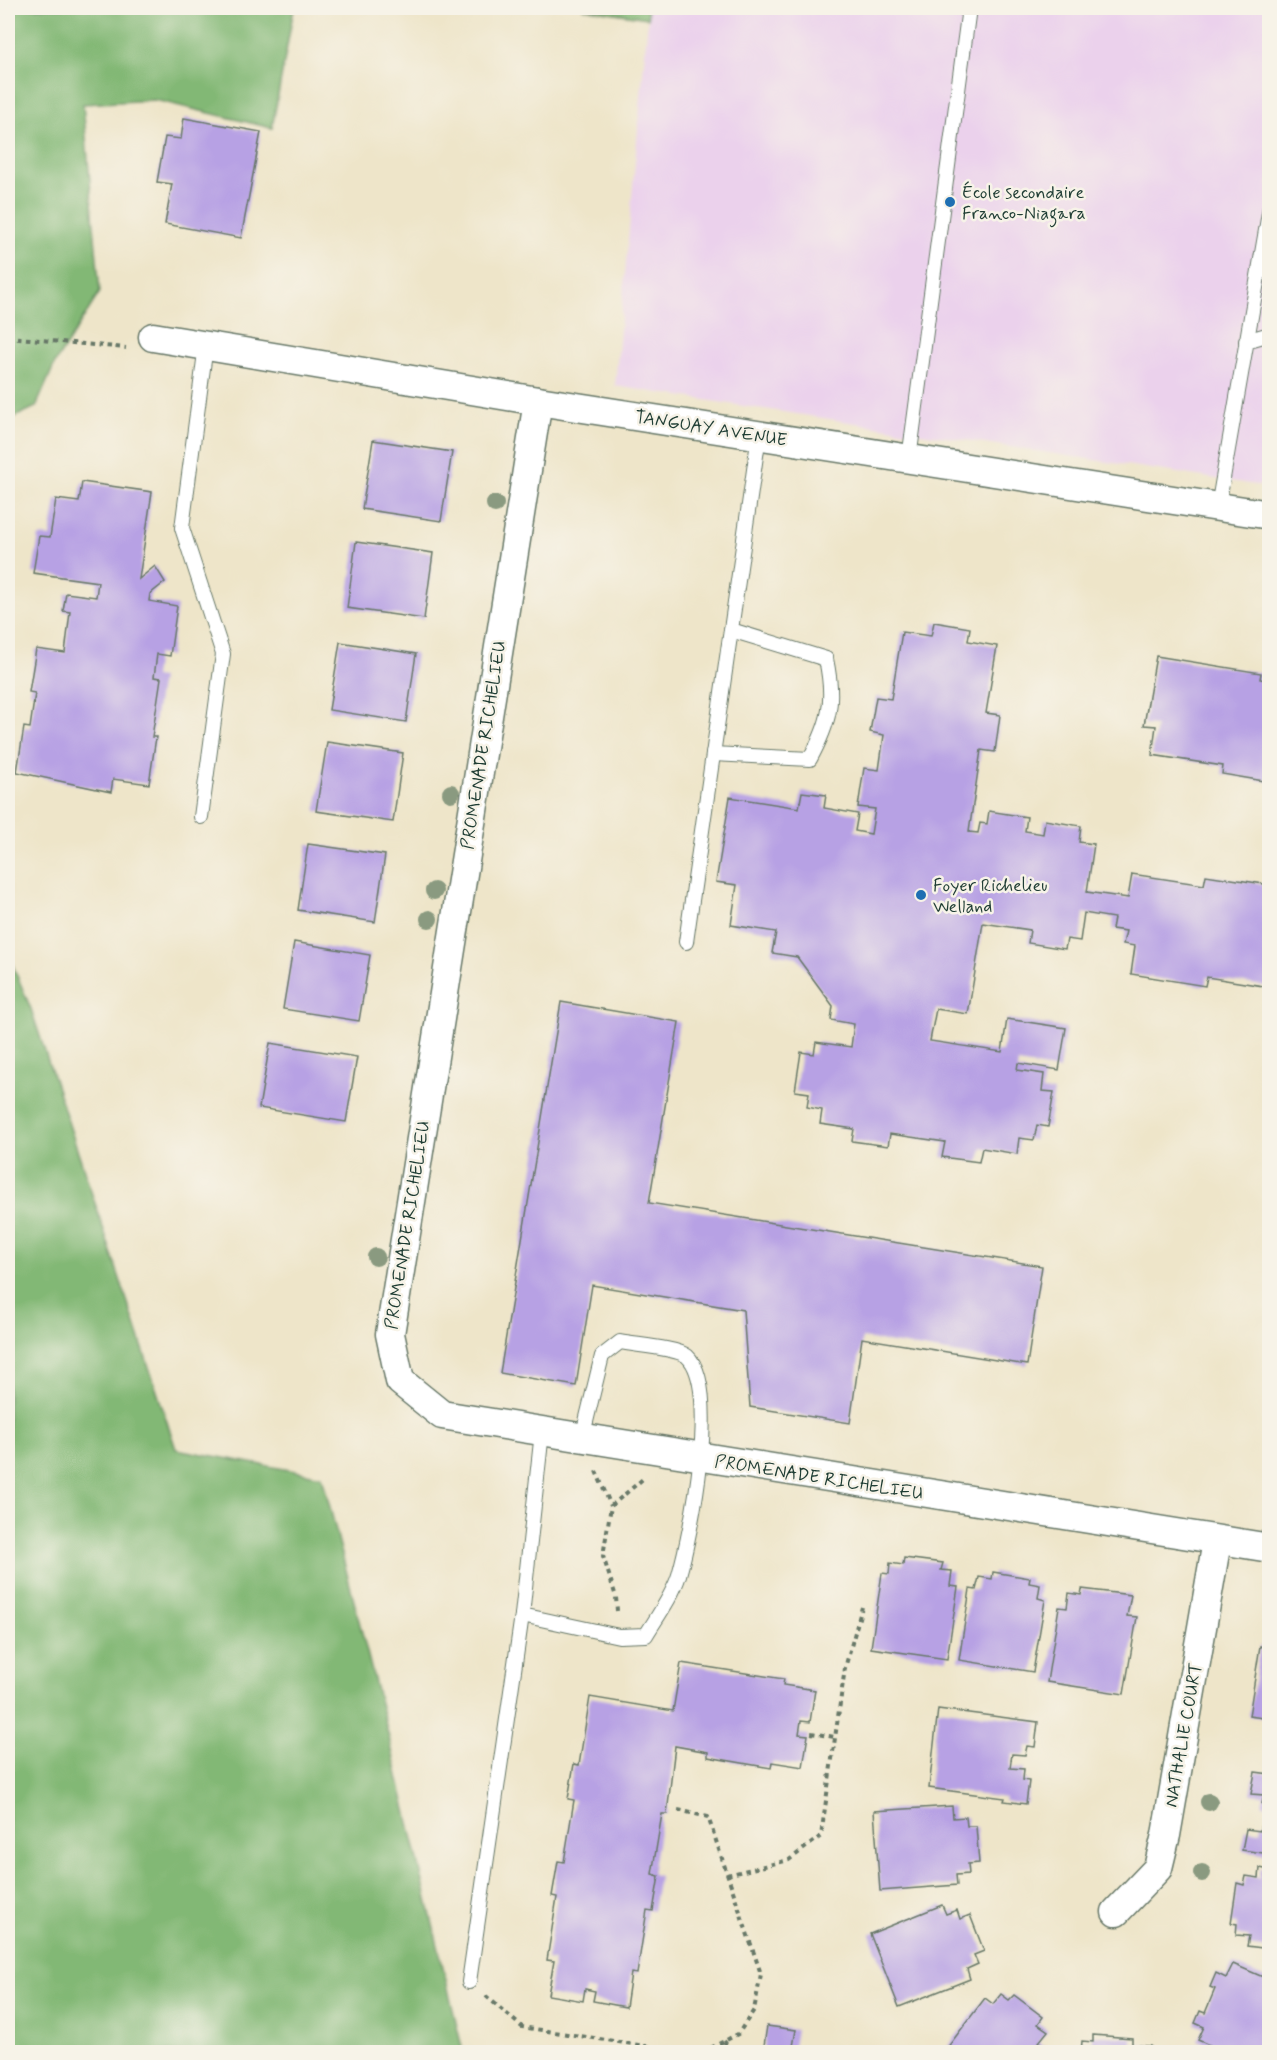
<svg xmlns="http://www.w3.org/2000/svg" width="1277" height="2060" font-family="Mynerve,sans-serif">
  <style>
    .built { fill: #ebd1ec }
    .forest { fill: #82b874; stroke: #507a54; stroke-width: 1.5 }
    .building { fill: #b7a1e4 }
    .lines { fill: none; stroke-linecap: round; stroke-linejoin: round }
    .lane-casing { stroke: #677868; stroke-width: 16 }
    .street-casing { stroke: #677868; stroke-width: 31 }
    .path { stroke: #677868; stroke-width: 4; stroke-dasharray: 4.5 4.5; stroke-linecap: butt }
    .lane { stroke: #fff; stroke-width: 14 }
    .street { stroke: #fff; stroke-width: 28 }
    .tree { fill: #8a9a80 }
    .poi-dot { fill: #1f6fb2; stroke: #f7f3e8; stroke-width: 2 }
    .labels { text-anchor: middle; stroke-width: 5; stroke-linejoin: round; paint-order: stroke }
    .poi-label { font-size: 18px; fill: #1f3d34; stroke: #f7f3e8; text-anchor: start }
    .street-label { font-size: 18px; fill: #1f3d34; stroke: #f7f3e8 }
  </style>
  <rect width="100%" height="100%" fill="#f7f3e8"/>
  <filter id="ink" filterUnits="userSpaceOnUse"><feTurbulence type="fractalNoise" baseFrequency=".0167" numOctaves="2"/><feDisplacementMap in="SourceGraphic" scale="12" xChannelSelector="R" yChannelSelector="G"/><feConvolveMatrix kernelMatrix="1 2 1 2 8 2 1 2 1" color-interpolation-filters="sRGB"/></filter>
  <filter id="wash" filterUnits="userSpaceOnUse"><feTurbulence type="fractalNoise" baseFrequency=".008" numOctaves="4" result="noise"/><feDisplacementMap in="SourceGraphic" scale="24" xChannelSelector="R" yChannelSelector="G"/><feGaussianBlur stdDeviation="1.35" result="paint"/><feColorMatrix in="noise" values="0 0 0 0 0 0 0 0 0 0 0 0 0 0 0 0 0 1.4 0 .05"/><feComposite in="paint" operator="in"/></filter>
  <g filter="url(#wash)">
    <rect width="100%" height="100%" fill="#eee5c9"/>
    <!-- built -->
    <path class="built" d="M647 8H1269V487L615 386 648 18Z"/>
    <!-- forest -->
    <g class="forest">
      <path d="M8 8H294L272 128 155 100 83 104 100 292 55 363 36 407 8 420Z"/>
      <path d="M582 8H647L648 18Z"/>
      <path d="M8 954 31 1009 176 1449 322 1476 390 1742 463 2052H8Z"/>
    </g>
    <g id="blocks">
      <!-- building -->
      <g class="building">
        <path d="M184 118 261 132 241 238 165 224 172 184 157 182 165 137 181 139Z"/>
        <path d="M373 440 452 452 441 521 362 509Z"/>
        <path d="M82 482 152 492 139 579 155 566 165 582 150 594 149 601 177 606 170 656 157 654 154 677 161 678 152 737H156L149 784 113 779 111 792 17 772 24 727 30 728 35 693 29 692 36 649 65 653 70 612 63 611 66 593 96 597 98 582 33 573 39 536 50 537 56 499 79 502Z"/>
        <path d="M356 542 433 553 424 619 347 608Z"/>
        <path d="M934 622 970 628 968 641 997 646 986 713 1000 715 995 752 981 750 969 832 978 833 980 823 987 824 989 811 1027 817 1025 831 1043 834 1045 820 1081 826 1079 842 1094 844 1087 892 1128 898 1132 874 1204 885 1206 875 1270 885V987L1207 977 1205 986 1131 974 1135 946 1123 944 1126 931 1112 929 1114 918 1084 913 1080 941 1067 939 1065 949 1028 943 1030 930 983 923 968 1014 936 1009 930 1041 1002 1052 1007 1019 1066 1028 1059 1070 1018 1063 1017 1070 1044 1074 1042 1091 1054 1092 1048 1127 1037 1125 1034 1140 1019 1138 1017 1154 982 1148 979 1162 942 1157 945 1142 890 1134 888 1146 852 1141 854 1129 820 1124 822 1110 807 1107 809 1093 795 1091 801 1052 814 1054 816 1042 851 1047 854 1024 831 1020 833 1006 797 957 772 953 776 932 731 925 737 885 716 882 730 797 799 808 802 792 826 795 824 808 858 814 855 831 871 834 875 809 858 807 864 768 879 770 884 735 870 732 876 697 891 699 902 632 931 636Z"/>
        <path d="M340 642 416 654 406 722 329 710Z"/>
        <path d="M1156 656 1261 673 1260 679 1270 681V782L1222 774 1223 766 1152 755 1156 726 1144 725Z"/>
        <path d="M327 742 403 753 393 822 316 811Z"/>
        <path d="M308 844 385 855 375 922 298 910Z"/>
        <path d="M294 942 370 955 359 1021 283 1009Z"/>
        <path d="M561 1002 679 1022 649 1203 1042 1266 1027 1365 862 1338 850 1423 750 1407 743 1310 592 1285 576 1386 500 1373Z"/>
        <path d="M270 1043 357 1057 346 1122 259 1108Z"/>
        <path d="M904 1558 943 1563 941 1570 952 1571 950 1586 958 1587 947 1659 871 1648 882 1573 889 1574 890 1563 903 1565Z"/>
        <path d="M993 1572 1030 1578 1029 1583 1040 1585 1038 1598 1045 1600 1033 1672 959 1660 970 1589 976 1590 979 1577 992 1579Z"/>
        <path d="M1082 1589 1131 1595 1127 1616 1137 1617 1124 1694 1047 1682 1059 1607 1067 1608 1069 1593 1081 1595Z"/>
        <path d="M1260 1646 1270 1648V1719L1249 1716Z"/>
        <path d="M681 1663 784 1679 783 1685 815 1690 810 1722 801 1721 799 1734 808 1735 803 1767 772 1762 771 1768 708 1757V1752L675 1746 667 1814H662L652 1874 659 1876 653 1911 647 1910 637 1974 631 1973 626 2007 593 2001 595 1991 585 1989 583 2001 548 1995 554 1961 547 1960 557 1897 552 1896 558 1861 564 1862 574 1800 568 1799 574 1764 579 1765 590 1697 673 1711Z"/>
        <path d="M938 1709 1038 1722 1035 1747 1027 1746 1025 1755 1012 1754 1010 1768 1024 1769 1023 1780 1029 1781 1026 1804 1004 1801 1005 1798 929 1788Z"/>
        <path d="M1255 1772 1270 1774V1805L1262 1804 1264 1795 1251 1794Z"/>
        <path d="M952 1806 953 1818 966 1817 967 1826H976L979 1863 968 1864 969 1874 956 1875 957 1885 880 1891 874 1811Z"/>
        <path d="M1268 1810 1270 1854 1242 1850 1246 1829 1260 1831 1261 1823 1266 1824Z"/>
        <path d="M1260 1868 1270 1870V1949L1247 1946 1249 1936 1236 1935 1237 1924 1231 1923 1237 1883 1244 1885 1246 1876 1259 1878Z"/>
        <path d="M942 1905 946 1914 957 1910 960 1919 970 1915 984 1951 974 1955 978 1964 967 1969 970 1979 899 2007 870 1934Z"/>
        <path d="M1233 1964 1270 1980V2052H1225L1198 2040 1204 2027 1195 2023 1200 2011 1205 2013 1215 1989 1210 1987 1216 1973 1226 1978Z"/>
        <path d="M1001 1994 1009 2000 1014 1995 1043 2017 1038 2024 1048 2031 1039 2042 1047 2048 1043 2052H944L985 1998 993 2004Z"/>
        <path d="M767 2026 796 2030 792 2052H763Z"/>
        <path d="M1093 2035 1132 2038V2045L1151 2046V2052H1081L1082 2041 1093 2042Z"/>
      </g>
    </g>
  </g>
  <g filter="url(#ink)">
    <use href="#blocks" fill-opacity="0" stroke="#677868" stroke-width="1.5"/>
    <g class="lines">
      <defs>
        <g id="lane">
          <path d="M1246 341 1270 334"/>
          <path d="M909 459 969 8"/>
          <path d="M1218 507 1270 207"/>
          <path d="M713 754 810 759C830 722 835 701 826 659L731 630"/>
          <path d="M201 817 223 654 182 528 206 345"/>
          <path d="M686 942 759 435"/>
          <path d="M522 1615 619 1636 646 1635C657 1617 673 1595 679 1575 691 1533 721 1387 687 1356 677 1348 634 1345 620 1342L602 1356 582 1438"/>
          <path d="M469 1982 522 1615 542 1432"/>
        </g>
        <g id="street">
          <path d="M153 337 538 401 1270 515"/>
          <path d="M538 401 390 1334 400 1381 442 1415 1270 1548"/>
          <path d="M1116 1912 1158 1868 1166 1835 1217 1541"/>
        </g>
      </defs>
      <!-- lane casing -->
      <use href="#lane" class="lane-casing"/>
      <!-- street casing -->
      <use href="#street" class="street-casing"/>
      <!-- path -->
      <g class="path">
        <path d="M8 337 126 348"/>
        <path d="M596 1471 611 1506"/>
        <path d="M617 1611 616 1597 603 1556 611 1506 644 1478"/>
        <path d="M811 1733 835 1737"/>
        <path d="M678 1810 708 1817 761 1974 754 2010 738 2034 703 2052"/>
        <path d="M727 1875 789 1860 821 1836 845 1668 862 1607"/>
        <path d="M486 1996 522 2027 684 2052"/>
        <path d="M724 2041 732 2052"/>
      </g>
      <!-- lane -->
      <use href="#lane" class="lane"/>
      <!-- street -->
      <use href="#street" class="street"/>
    </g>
    <!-- trees -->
    <g class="tree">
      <circle cx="495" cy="504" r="9"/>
      <circle cx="451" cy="793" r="9"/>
      <circle cx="434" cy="891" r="9"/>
      <circle cx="429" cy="919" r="9"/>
      <circle cx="376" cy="1257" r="9"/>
      <circle cx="1209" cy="1802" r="9"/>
      <circle cx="1202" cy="1873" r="9"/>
    </g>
  </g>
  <!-- markers -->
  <g class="poi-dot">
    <circle cx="950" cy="202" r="6"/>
    <circle cx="921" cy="895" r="6"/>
  </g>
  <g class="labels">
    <!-- poi labels -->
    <g class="poi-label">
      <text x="962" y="198">École secondaire<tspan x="962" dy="21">Franco-Niagara</tspan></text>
      <text x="933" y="891">Foyer Richelieu<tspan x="933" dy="21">Welland</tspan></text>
    </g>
    <!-- street labels -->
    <g class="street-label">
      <text transform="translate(711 428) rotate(9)" y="6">TANGUAY AVENUE</text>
      <text transform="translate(483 745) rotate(-81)" y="6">PROMENADE RICHELIEU</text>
      <text transform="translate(407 1225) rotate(-81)" y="6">PROMENADE RICHELIEU</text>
      <text transform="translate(819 1477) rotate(9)" y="6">PROMENADE RICHELIEU</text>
      <text transform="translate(1183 1735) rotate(-80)" y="6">NATHALIE COURT</text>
    </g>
  </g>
  <!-- margin -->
  <rect width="1277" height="2060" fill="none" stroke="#f7f3e8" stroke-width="30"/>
</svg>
